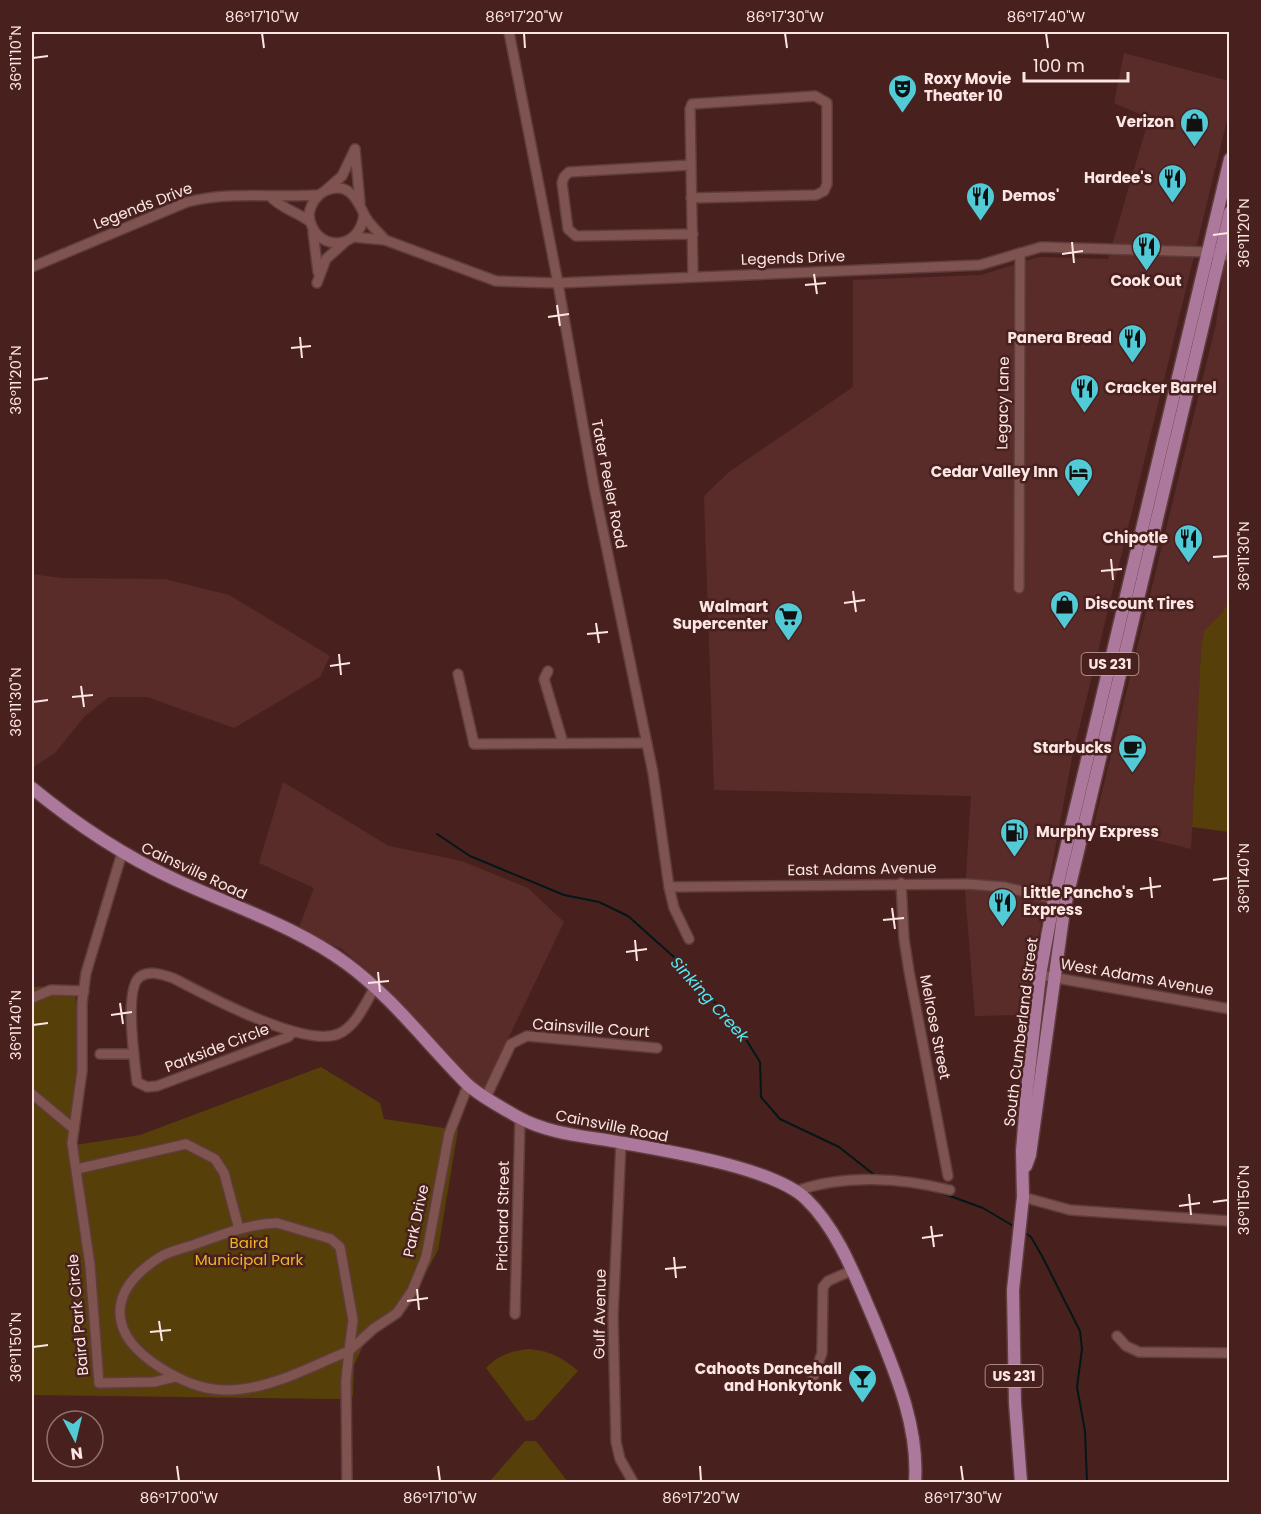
<svg xmlns="http://www.w3.org/2000/svg" width="1261" height="1514" font-family="Poppins,sans-serif">
  <style>
    .built { fill: #592c2a }
    .green { fill: #563f09 }
    .lines { fill: none; stroke-linecap: round; stroke-linejoin: round }
    .stream { stroke: #041618; stroke-width: 2 }
    .minor-casing { stroke: #5f3d3d; stroke-width: 12 }
    .major-casing { stroke: #5f3d3d; stroke-width: 15 }
    .minor { stroke: #7f5350; stroke-width: 9 }
    .major { stroke: #ac789c; stroke-width: 12 }
    .ticks { fill: none; stroke: #fce6e4; stroke-width: 2 }
    .labels { text-anchor: middle; stroke-width: 5; stroke-linejoin: round; paint-order: stroke }
    .shield { fill: #48211f; stroke: #c6aba9; stroke-width: 1.5 }
    .shield-label { font-size: 14px; font-weight: bold; fill: #fce6e4 }
    .poi-label { font-size: 15px; font-weight: bold; fill: #fce6e4; stroke: #48211f; text-anchor: end }
    .street-label { font-size: 15px; fill: #fce6e4; stroke: #48211f }
    .park-label { font-size: 15px; fill: #efb422; stroke: #48211f }
    .water-label { font-size: 16px; font-style: italic; fill: #52eaf7; stroke: #48211f }
    .neatline { fill: none; stroke: #fce6e4; stroke-width: 2 }
    .ticks-label { font-size: 15px; text-anchor: middle; fill: #fce6e4 }
  </style>
  <rect width="100%" height="100%" fill="#48211f"/>
  <!-- built -->
  <g class="built">
    <path d="M1124 53 1229 81V112L1072 758 1024 1015 975 1016 965 892 971 796 714 790 704 496 729 472 853 387V280L981 275 1039 257 1108 259 1149 118 1114 103Z"/>
    <path d="M1225 259H1229V599L1223 612 1204 631 1201 649 1191 849 1094 825 1216 324Z"/>
    <path d="M32 574 61 578 165 579 229 595 330 656 320 677 234 728 147 697H109L84 717 55 753 32 768Z"/>
    <path d="M283 782 389 846 462 861 528 888 564 922 483 1091 380 981 342 949 298 930 314 888 259 863Z"/>
  </g>
  <!-- green -->
  <g class="green">
    <path d="M1229 599 1230 832H1229L1192 827 1201 649 1204 631 1223 612Z"/>
    <path d="M75 985 78 1057 69 1146 140 1135 321 1067 380 1103 384 1119 458 1130 438 1250 410 1303 363 1346 354 1365 353 1396 339 1399 32 1395V987Z"/>
    <path d="M529 1349C550 1351 562 1357 578 1371L534 1420 526 1421 486 1368C498 1355 511 1351 529 1349Z"/>
    <path d="M525 1441H536L568 1482H489Z"/>
  </g>
  <g class="lines">
    <!-- stream -->
    <g class="stream">
      <path d="M437 834 470 856 564 895 599 902 628 916 675 958 742 1033 760 1062 761 1097 780 1119 839 1147 877 1177"/>
      <path d="M892 1184 904 1186"/>
      <path d="M939 1192 983 1208 1015 1227"/>
      <path d="M1025 1233 1031 1237 1042 1256 1080 1331 1082 1349 1077 1387 1085 1431 1087 1482"/>
    </g>
    <defs>
      <g id="minor">
        <path d="M509 32 557 278 594 487 653 773 669 887 674 908 689 939"/>
        <path d="M355 149 360 203"/>
        <path d="M691 165 569 172 564 177 562 183 568 229 576 236 693 234"/>
        <path d="M326 190 342 176 355 149"/>
        <path d="M270 196C280 208 297 212 309 221"/>
        <path d="M691 198 816 195 824 191 827 184V103L815 96 692 104 690 109C691 165 692 221 693 277"/>
        <path d="M364 214C360 253 312 252 309 214 311 204 315 196 325 191 347 181 356 197 364 214 368 224 379 232 385 240"/>
        <path d="M313 232 318 272"/>
        <path d="M353 237 385 240 496 281 558 283 980 265 1041 247 1207 252 1230 256"/>
        <path d="M32 267 187 202C231 191 274 198 318 195"/>
        <path d="M317 283 326 259 345 242"/>
        <path d="M1019 588 1020 253"/>
        <path d="M548 671 544 679 563 743"/>
        <path d="M458 674 474 744 646 743"/>
        <path d="M122 853 86 973 82 1003V1071L72 1143 90 1265 99 1383 154 1382 175 1377"/>
        <path d="M901 883 904 939 909 971 948 1176"/>
        <path d="M669 887 967 884 1005 887 1054 899"/>
        <path d="M1040 975 1230 1009"/>
        <path d="M32 998 51 990 84 991"/>
        <path d="M292 1033 288 1037 157 1086 147 1087 137 1082C135 1063 123 986 141 976 151 970 163 975 173 978 206 995 303 1048 338 1034 356 1027 366 1002 375 987"/>
        <path d="M100 1054H134"/>
        <path d="M32 1094 74 1129"/>
        <path d="M486 1097 511 1044 527 1036 657 1048"/>
        <path d="M621 1142 613 1316 616 1442 620 1459 633 1482"/>
        <path d="M77 1169 186 1144 215 1159 224 1173 239 1229"/>
        <path d="M797 1191C844 1174 902 1178 950 1190"/>
        <path d="M1023 1197 1070 1210 1230 1221"/>
        <path d="M277 1223 331 1239 340 1247 353 1320 349 1351C316 1364 278 1385 242 1389 211 1393 188 1385 161 1368 108 1335 105 1292 160 1257 168 1252 180 1249 190 1246 219 1236 246 1224 277 1223Z"/>
        <path d="M515 1314 520 1118"/>
        <path d="M1117 1336 1126 1346 1139 1352 1230 1353"/>
        <path d="M810 1386 822 1353 823 1287 828 1281 853 1270"/>
        <path d="M347 1482 346 1381 349 1351 373 1329 397 1313 412 1291 426 1257 449 1134 468 1085"/>
      </g>
      <g id="major">
        <path d="M32 788C76 824 122 855 174 879 231 906 296 926 347 964 393 998 427 1044 467 1084 481 1097 501 1107 518 1117 551 1135 587 1136 623 1143 668 1151 774 1168 806 1199 839 1231 856 1279 874 1320 895 1372 919 1426 915 1482"/>
        <path d="M1026 1166 1030 1155 1064 910 1230 212"/>
        <path d="M1021 1482 1015 1403 1013 1290 1023 1197 1022 1151 1027 1090 1040 975 1054 899 1230 159"/>
      </g>
    </defs>
    <!-- minor casing -->
    <use href="#minor" class="minor-casing"/>
    <!-- major casing -->
    <use href="#major" class="major-casing"/>
    <!-- minor -->
    <use href="#minor" class="minor"/>
    <!-- major -->
    <use href="#major" class="major"/>
  </g>
  <!-- ticks -->
  <path class="ticks" d="M262 33 264 48M524 33 525 48M785 33 787 48M1046 33 1048 48M33 58 48 56M1213 235 1228 233M1072 242 1074 263M1062 254 1083 251M814 274 817 294M805 285 826 283M557 305 560 326M548 317 569 314M300 337 302 358M291 348 311 346M33 380 48 378M1213 557 1228 556M1111 559 1113 580M1101 571 1122 569M853 591 856 612M844 603 865 600M596 623 599 643M587 634 608 632M339 654 341 675M330 666 350 663M81 686 84 707M72 697 93 695M33 702 48 700M1150 877 1152 898M1213 880 1228 878M1140 889 1161 886M892 908 895 929M883 920 904 918M635 940 637 961M626 952 647 949M378 972 380 992M368 983 389 981M120 1003 123 1024M111 1015 132 1012M33 1025 48 1023M1189 1194 1191 1215M1213 1202 1228 1200M1179 1206 1200 1203M931 1226 934 1247M922 1238 943 1235M674 1257 676 1278M665 1269 686 1267M417 1289 419 1310M407 1301 428 1298M159 1321 162 1341M150 1332 171 1330M33 1347 48 1345M177 1466 179 1481M438 1466 440 1481M700 1466 701 1481M961 1466 963 1481"/>
  <!-- icons -->
  <defs>
    <symbol id="theatre-pin" viewBox="-11 -11 22 30"><path d="M0 17L-7.5 6A9.5 9.5 0 1 1 7.5 6Z" fill="#52cbd7" stroke="#48211f"/><path d="M-5-5.5Q0-4 5-5.5V0Q5 5 0 6Q-5 5-5 0ZM-3.3-2.5H-1v1.5H-3.3ZM1-2.5H3.3v1.5H1ZM-2.8 1Q0 5.5 2.8 1Z" fill="#111"/></symbol>
    <symbol id="shop-pin" viewBox="-11 -11 22 30"><path d="M0 17L-7.5 6A9.5 9.5 0 1 1 7.5 6Z" fill="#52cbd7" stroke="#48211f"/><path d="M-5-2.5h2.3a2.7 3.5 0 0 1 5.4 0H5L5.5 6h-11ZM-1.5-2.5h3a1.5 2.3 0 0 0-3 0Z" fill="#111"/></symbol>
    <symbol id="restaurant-pin" viewBox="-11 -11 22 30"><path d="M0 17L-7.5 6A9.5 9.5 0 1 1 7.5 6Z" fill="#52cbd7" stroke="#48211f"/><path d="M-5-6h1v4h1v-4h1v4h1v-4h1v5L-1.5 .5V6h-2V.5L-5-1ZM5-6V6H3V1.5H1.5Q1.5-4 5-6Z" fill="#111"/></symbol>
    <symbol id="hotel-pin" viewBox="-11 -11 22 30"><path d="M0 17L-7.5 6A9.5 9.5 0 1 1 7.5 6Z" fill="#52cbd7" stroke="#48211f"/><path d="M-6-4.5h1.5V1H6V5H4.5V3h-9V5H-6ZM-4 0a1.8 1.8 0 1 1 3.6 0ZM.5 0V-2.5h3Q6-2.5 6 0Z" fill="#111"/></symbol>
    <symbol id="supermarket-pin" viewBox="-11 -11 22 30"><path d="M0 17L-7.5 6A9.5 9.5 0 1 1 7.5 6Z" fill="#52cbd7" stroke="#48211f"/><path d="M-6-5.5h2.5l.6 2H6L4.5 2H-2.5L-4.4-4H-6ZM-1.5 3.2a1.3 1.3 0 1 0 .1 0ZM3 3.2a1.3 1.3 0 1 0 .1 0Z" fill="#111"/></symbol>
    <symbol id="cafe-pin" viewBox="-11 -11 22 30"><path d="M0 17L-7.5 6A9.5 9.5 0 1 1 7.5 6Z" fill="#52cbd7" stroke="#48211f"/><path d="M-5.5-4.5H6V0H3Q3 3.5 0 3.5H-2.5Q-5.5 3.5-5.5 0ZM3-3.2v2h1.7v-2ZM-6 4.5H4V6H-6Z" fill="#111"/></symbol>
    <symbol id="fuel-pin" viewBox="-11 -11 22 30"><path d="M0 17L-7.5 6A9.5 9.5 0 1 1 7.5 6Z" fill="#52cbd7" stroke="#48211f"/><path d="M-5.5-6h7V0h2V4h1.3V-2.5L3-4.5l.8-.8L6-3V5H2.5V1h-1V6h-7ZM-4.2-4.7v3.2H.2V-4.7Z" fill="#111"/></symbol>
    <symbol id="bar-pin" viewBox="-11 -11 22 30"><path d="M0 17L-7.5 6A9.5 9.5 0 1 1 7.5 6Z" fill="#52cbd7" stroke="#48211f"/><path d="M-6-5H6L.8 .8V4.5H3.5V6h-7V4.5H-.8V.8Z" fill="#111"/></symbol>
  </defs>
  <g fill-rule="evenodd">
    <use href="#theatre-pin" x="886" y="72" width="33" height="45"/>
    <use href="#shop-pin" x="1178" y="106" width="33" height="45"/>
    <use href="#restaurant-pin" x="1156" y="162" width="33" height="45"/>
    <use href="#restaurant-pin" x="964" y="180" width="33" height="45"/>
    <use href="#restaurant-pin" x="1130" y="230" width="33" height="45"/>
    <use href="#restaurant-pin" x="1116" y="322" width="33" height="45"/>
    <use href="#restaurant-pin" x="1068" y="372" width="33" height="45"/>
    <use href="#hotel-pin" x="1062" y="456" width="33" height="45"/>
    <use href="#restaurant-pin" x="1172" y="522" width="33" height="45"/>
    <use href="#shop-pin" x="1048" y="588" width="33" height="45"/>
    <use href="#supermarket-pin" x="772" y="600" width="33" height="45"/>
    <use href="#cafe-pin" x="1116" y="732" width="33" height="45"/>
    <use href="#fuel-pin" x="998" y="816" width="33" height="45"/>
    <use href="#restaurant-pin" x="986" y="886" width="33" height="45"/>
    <use href="#bar-pin" x="846" y="1362" width="33" height="45"/>
  </g>
  <g class="labels">
    <!-- shield labels -->
    <g class="shield">
      <rect x="1081.5" y="653" width="57" height="22" rx="4.5"/>
      <rect x="985.5" y="1365" width="57" height="22" rx="4.5"/>
    </g>
    <g class="shield-label">
      <text x="1110" y="669">US 231</text>
      <text x="1014" y="1381">US 231</text>
    </g>
    <!-- poi labels -->
    <g class="poi-label">
      <text x="924" y="84" text-anchor="start">Roxy Movie<tspan x="924" dy="17">Theater 10</tspan></text>
      <text x="1174" y="127">Verizon</text>
      <text x="1152" y="183">Hardee's</text>
      <text x="1002" y="201" text-anchor="start">Demos'</text>
      <text x="1146" y="286" text-anchor="middle">Cook Out</text>
      <text x="1112" y="343">Panera Bread</text>
      <text x="1105" y="393" text-anchor="start">Cracker Barrel</text>
      <text x="1058" y="477">Cedar Valley Inn</text>
      <text x="1168" y="543">Chipotle</text>
      <text x="1085" y="609" text-anchor="start">Discount Tires</text>
      <text x="768" y="612">Walmart<tspan x="768" dy="17">Supercenter</tspan></text>
      <text x="1112" y="753">Starbucks</text>
      <text x="1036" y="837" text-anchor="start">Murphy Express</text>
      <text x="1023" y="898" text-anchor="start">Little Pancho's<tspan x="1023" dy="17">Express</tspan></text>
      <text x="842" y="1374">Cahoots Dancehall<tspan x="842" dy="17">and Honkytonk</tspan></text>
    </g>
    <!-- street labels -->
    <g class="street-label">
      <text transform="translate(143 206) rotate(-21)" y="5">Legends Drive</text>
      <text transform="translate(793 258) rotate(-2)" y="5">Legends Drive</text>
      <text transform="translate(1003 403) rotate(-89)" y="5">Legacy Lane</text>
      <text transform="translate(609 484) rotate(79)" y="5">Tater Peeler Road</text>
      <text transform="translate(862 869) rotate(-1)" y="5">East Adams Avenue</text>
      <text transform="translate(194 871) rotate(25)" y="5">Cainsville Road</text>
      <text transform="translate(1137 977) rotate(10)" y="5">West Adams Avenue</text>
      <text transform="translate(935 1027) rotate(79)" y="5">Melrose Street</text>
      <text transform="translate(591 1028) rotate(4)" y="5">Cainsville Court</text>
      <text transform="translate(1021 1032) rotate(-83)" y="5">South Cumberland Street</text>
      <text transform="translate(217 1048) rotate(-21)" y="5">Parkside Circle</text>
      <text transform="translate(612 1126) rotate(11)" y="5">Cainsville Road</text>
      <text transform="translate(503 1216) rotate(-89)" y="5">Prichard Street</text>
      <text transform="translate(416 1221) rotate(-78)" y="5">Park Drive</text>
      <text transform="translate(600 1314) rotate(-89)" y="5">Gulf Avenue</text>
      <text transform="translate(78 1315) rotate(-95)" y="5">Baird Park Circle</text>
    </g>
    <!-- park labels -->
    <g class="park-label">
      <text x="249" y="1248">Baird<tspan x="249" dy="17">Municipal Park</tspan></text>
    </g>
    <!-- water labels -->
    <g class="water-label">
      <text transform="translate(710 999) rotate(48)" y="6">Sinking Creek</text>
    </g>
  </g>
  <!-- border -->
  <rect width="1261" height="1514" fill="none" stroke="#48211f" stroke-width="66"/>
  <!-- north arrow -->
  <g transform="translate(75 1439) rotate(173)"><circle r="28" fill="#48211f" stroke="#90706e" stroke-width="1.5"/>
  <path d="M0-4.5L10 22L0 15L-10 22Z" fill="#52cbd7"/>
  <text y="-9" font-size="16" font-weight="bold" text-anchor="middle" fill="#fce6e4">N</text>
  </g>
  <!-- scale -->
  <path d="M1024 72v9h104v-9" fill="none" stroke="#fce6e4" stroke-width="3"/>
  <text x="1033" y="72" font-size="18" fill="#fce6e4" stroke="#48211f" stroke-width="4.5" paint-order="stroke">100 m</text>
  <rect x="33" y="33" width="1195" height="1448" class="neatline"/>
  <g class="ticks-label">
    <text x="262" y="22">86°17'10"W</text>
    <text x="524" y="22">86°17'20"W</text>
    <text x="785" y="22">86°17'30"W</text>
    <text x="1046" y="22">86°17'40"W</text>
    <text transform="translate(16 58) rotate(-90)" y="5">36°11'10"N</text>
    <text transform="translate(1244 233) rotate(-90)" y="5">36°11'20"N</text>
    <text transform="translate(16 380) rotate(-90)" y="5">36°11'20"N</text>
    <text transform="translate(1244 556) rotate(-90)" y="5">36°11'30"N</text>
    <text transform="translate(16 702) rotate(-90)" y="5">36°11'30"N</text>
    <text transform="translate(1244 878) rotate(-90)" y="5">36°11'40"N</text>
    <text transform="translate(16 1025) rotate(-90)" y="5">36°11'40"N</text>
    <text transform="translate(1244 1200) rotate(-90)" y="5">36°11'50"N</text>
    <text transform="translate(16 1347) rotate(-90)" y="5">36°11'50"N</text>
    <text x="179" y="1503">86°17'00"W</text>
    <text x="440" y="1503">86°17'10"W</text>
    <text x="701" y="1503">86°17'20"W</text>
    <text x="963" y="1503">86°17'30"W</text>
  </g>
</svg>
